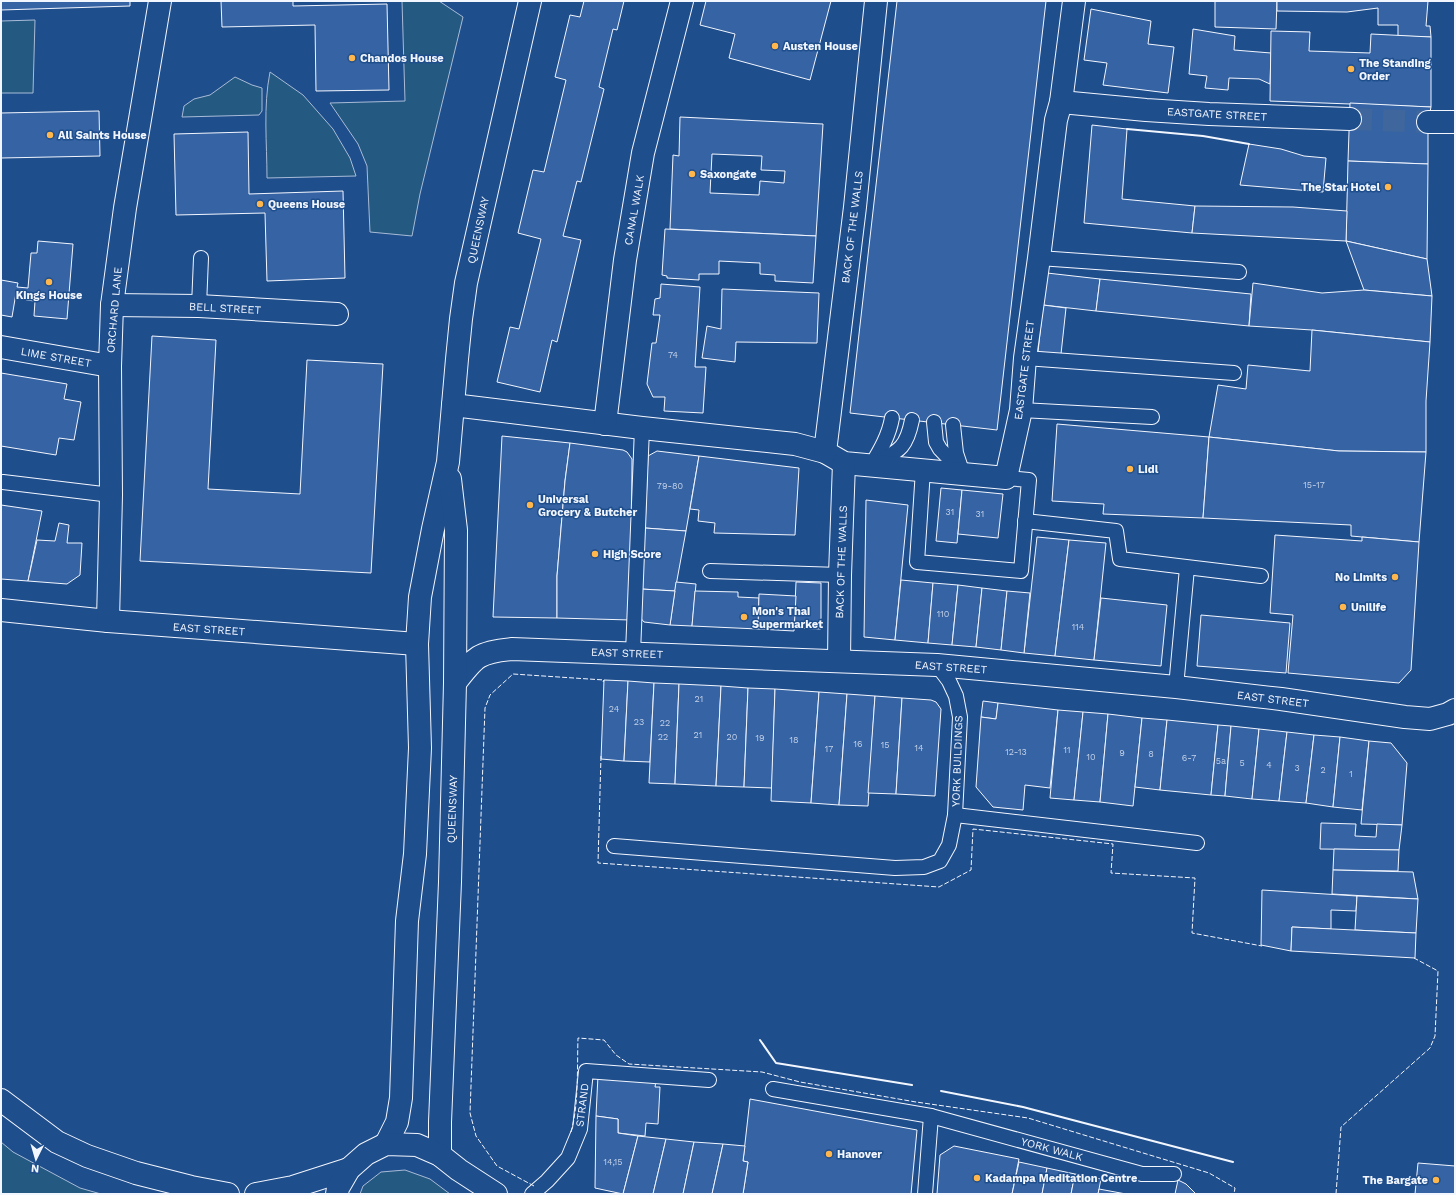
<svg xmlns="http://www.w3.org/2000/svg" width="1456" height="1195" font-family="'Work Sans',sans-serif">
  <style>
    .green { fill: #245a82; stroke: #a8bbd7 }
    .building { fill: #3563a3; stroke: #f2f6ff; fill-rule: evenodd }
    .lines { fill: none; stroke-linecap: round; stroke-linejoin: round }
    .minor-tunnel { stroke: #3f679d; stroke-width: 22; stroke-dasharray: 22 11; stroke-linecap: butt }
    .service-casing { stroke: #f2f6ff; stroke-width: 16 }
    .minor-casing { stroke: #f2f6ff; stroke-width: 24 }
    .tertiary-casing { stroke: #f2f6ff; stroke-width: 24 }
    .service { stroke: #1f4e8c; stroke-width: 14 }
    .minor { stroke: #1f4e8c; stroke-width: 22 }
    .tertiary { stroke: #1f4e8c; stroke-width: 22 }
    .fence { stroke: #f2f6ff; stroke-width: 1; stroke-dasharray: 5 2; stroke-linecap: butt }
    .wall { stroke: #f2f6ff; stroke-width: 2 }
    .poi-dot { fill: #ffb74d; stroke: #1f4e8c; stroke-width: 1.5 }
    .labels { text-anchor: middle; stroke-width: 3; stroke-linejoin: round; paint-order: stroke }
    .number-label { font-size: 9px; fill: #c3d1e8 }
    .poi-label { font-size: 11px; font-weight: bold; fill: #f2f6ff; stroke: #1f4e8c; text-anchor: start }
    .street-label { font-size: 11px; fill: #f2f6ff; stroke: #1f4e8c }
  </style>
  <rect width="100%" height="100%" fill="#1f4e8c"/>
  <!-- green -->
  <g class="green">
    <path d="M402 1H439L463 17 420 194 412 236 370 232 367 166 358 144 330 103 405 101Z"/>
    <path d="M35 20 33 93H1V21Z"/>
    <path d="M270 72 303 95 333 129 350 158 356 176 267 178C267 143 263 107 270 72Z"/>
    <path d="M235 77 252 85 262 88V111L259 115 182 117 184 106 194 99 210 95Z"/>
    <path d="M1 1142 13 1152 80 1188 101 1194H1Z"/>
    <path d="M405 1170 430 1179 450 1194H360L363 1186 381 1172Z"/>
  </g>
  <!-- building -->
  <g class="building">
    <path d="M1 1H130V6L1 10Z"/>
    <path d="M221 1H293V6L387 4 389 90 316 91 315 25 222 27Z"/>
    <path d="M584 1H624L617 30 613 29 599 87 604 89 581 182 577 181 563 236 581 240 557 342 552 340 540 392 497 382 510 327 519 329 541 239 518 233 533 170 544 172 566 80 555 77 570 15 580 17Z"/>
    <path d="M706 1H831L810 80 729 58 735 34 700 25Z"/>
    <path d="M897 1H1046L997 430 850 413Z"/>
    <path d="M1215 1H1277L1276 29 1215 27Z"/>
    <path d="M1277 1H1428L1426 26H1430L1431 37 1398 36V25H1378V8L1347 12 1277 11Z"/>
    <path d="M1091 9 1151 21 1148 44 1174 47 1168 93 1103 85 1107 63 1084 60Z"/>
    <path d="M1193 29 1235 36 1234 50 1271 53 1270 84 1259 79 1229 78 1228 90 1205 88 1207 76 1189 74Z"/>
    <path d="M1271 31 1310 32 1309 51 1370 53 1371 34 1431 37V107L1270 101Z"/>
    <path d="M1350 103 1431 107 1428 122V164L1348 161Z"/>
    <path d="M99 111 100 156 1 158V113Z"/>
    <path d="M680 117 823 124 816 236 670 229 673 155 679 156ZM712 154 762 156 761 170 785 171 784 183 760 181 759 195 710 193Z"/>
    <path d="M1092 125 1127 129 1122 199 1195 206 1192 233 1084 223Z"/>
    <path d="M248 132 249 194 343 191 345 278 267 281 265 213 176 215 174 134Z"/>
    <path d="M1249 144 1281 149 1304 156 1326 158 1323 192 1240 185Z"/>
    <path d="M1348 161 1428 164 1427 259 1346 241Z"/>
    <path d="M1195 206 1293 207 1347 211 1346 241 1192 233Z"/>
    <path d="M665 229 816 236 813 283 775 281V275L760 274V263L719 261V274H699V280L667 278V276L662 275Z"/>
    <path d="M38 241 73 244 67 319 34 316 35 301 26 300 27 294 16 293 12 317 1 315V280L18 283 17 287 28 288 31 253H37Z"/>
    <path d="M1346 241 1427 259 1432 296 1364 290Z"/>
    <path d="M1047 273 1100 279 1096 311 1043 305Z"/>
    <path d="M1100 279 1251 294 1249 326 1096 311Z"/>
    <path d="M1253 283 1322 293 1364 290 1432 296 1430 342 1312 330 1249 326Z"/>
    <path d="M661 284 700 287 695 367H706L703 413 664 411 665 397H653L647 384 652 343H656L660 315H653L655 299 660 298Z"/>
    <path d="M722 289 819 293 817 343 736 342 735 362 702 358 707 326 721 329Z"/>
    <path d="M1043 305 1066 308 1061 354 1038 352Z"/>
    <path d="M1312 330 1430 342 1426 401V452L1339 451 1209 437 1218 385 1246 389 1248 365 1310 371Z"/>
    <path d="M152 336 216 340 208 489 300 494 307 360 383 364 371 573 140 561Z"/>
    <path d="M1 373 67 384 64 399 81 402 74 440 59 438 56 455 1 446Z"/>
    <path d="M1057 424 1209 437 1203 518 1103 514 1104 504 1052 501Z"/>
    <path d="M502 436 570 443 565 481 557 576V618L493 617Z"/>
    <path d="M1209 437 1339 451 1426 452 1419 542 1351 536V525L1203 518Z"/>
    <path d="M570 443 623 450 627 452 632 459 631 620 557 618V576L565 481Z"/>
    <path d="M657 451 699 456 686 531 645 528 648 456Z"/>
    <path d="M699 456 799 468 795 535 714 533 715 523 698 521 699 510 690 509Z"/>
    <path d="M941 488 962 490 957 543 936 541Z"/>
    <path d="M962 490 1003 494 998 538 958 534Z"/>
    <path d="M866 500 908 505 895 640 864 637Z"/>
    <path d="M1 505 42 511 28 581 1 579Z"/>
    <path d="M59 523 69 525 67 543H82L80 575 67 584 28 581 37 540 55 541Z"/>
    <path d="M645 528 686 531 675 591 641 589Z"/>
    <path d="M1275 535 1362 541V537L1419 542 1411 670 1399 683 1288 673 1293 615 1270 613Z"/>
    <path d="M1037 537 1069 540 1055 656 1024 653Z"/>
    <path d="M1069 540 1106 543 1094 660 1055 656Z"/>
    <path d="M901 580 933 583 928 643 895 640Z"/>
    <path d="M676 582 696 584 692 626 670 625Z"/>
    <path d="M796 582 821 583V629L794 628Z"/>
    <path d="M933 583 958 585 952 645 928 643Z"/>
    <path d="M958 585 982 588 976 647 952 645Z"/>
    <path d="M982 588 1007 591 1001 650 976 647Z"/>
    <path d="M641 589 675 591 670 625 644 622 639 616Z"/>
    <path d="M695 591 738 592V597L759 598 758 629 692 626Z"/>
    <path d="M1007 591 1030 593 1024 653 1001 650Z"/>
    <path d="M759 594 796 596 794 631 758 629Z"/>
    <path d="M1101 598 1167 605 1161 666 1094 660Z"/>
    <path d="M1201 615 1290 623 1286 673 1197 666Z"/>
    <path d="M604 680 628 681 624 761 601 759Z"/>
    <path d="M628 681 654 683 650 762 624 761Z"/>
    <path d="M654 683 679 684 675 784 649 783Z"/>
    <path d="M679 684 721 686 716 786 675 784Z"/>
    <path d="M721 686 748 688 744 787 716 786Z"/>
    <path d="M748 688 775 689 772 788 744 787Z"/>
    <path d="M775 689 819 692 811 803 771 801Z"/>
    <path d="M819 692 847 694 839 805 811 803Z"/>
    <path d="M847 694 875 696 868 806 839 805Z"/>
    <path d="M875 696 902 698 896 794 868 793Z"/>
    <path d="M902 698 931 700 936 702 941 709 935 796 896 794Z"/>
    <path d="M983 701 998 703 996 719 981 717Z"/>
    <path d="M998 703 1058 710 1050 788 1025 785 1023 810 993 807 976 787 981 717 996 719Z"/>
    <path d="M1058 710 1083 712 1074 800 1050 798Z"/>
    <path d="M1083 712 1108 714 1100 802 1074 800Z"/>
    <path d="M1108 714 1142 718 1133 806 1100 802Z"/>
    <path d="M1142 718 1167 720 1160 790 1135 787Z"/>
    <path d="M1167 720 1218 725 1211 795 1160 790Z"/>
    <path d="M1218 725 1231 726 1225 796 1211 795Z"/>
    <path d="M1231 726 1259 729 1252 799 1225 796Z"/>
    <path d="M1259 729 1287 732 1279 801 1252 799Z"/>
    <path d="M1287 732 1314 735 1306 803 1279 801Z"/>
    <path d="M1314 735 1340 737 1333 807 1306 803Z"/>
    <path d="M1340 737 1369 741 1362 810 1333 807Z"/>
    <path d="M1369 741 1391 743 1407 763 1402 825 1361 824Z"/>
    <path d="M1321 823 1356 824 1355 836 1376 837 1377 824 1402 825 1399 850 1320 849Z"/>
    <path d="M1334 849 1399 850 1398 871 1333 870Z"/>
    <path d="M1333 870 1413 872 1418 899 1332 894Z"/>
    <path d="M1262 890 1357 896 1356 911 1331 910V929L1292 927 1291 951 1261 945Z"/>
    <path d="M1357 896 1418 899 1416 933 1355 930Z"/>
    <path d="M1292 927 1416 933 1415 958 1291 951Z"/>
    <path d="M598 1075 656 1081 655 1087H660L658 1124 646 1123 645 1136 618 1133V1119L596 1116Z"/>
    <path d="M750 1099 917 1130 911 1194H743L748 1162 743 1161Z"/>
    <path d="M596 1116 618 1119V1133L638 1136 623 1194 595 1188Z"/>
    <path d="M638 1136 666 1139 653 1194H623Z"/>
    <path d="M666 1139 694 1142 683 1194H653Z"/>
    <path d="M694 1142 723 1144 712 1194H683Z"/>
    <path d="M723 1144 745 1146 743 1161 748 1162 743 1194H712Z"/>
    <path d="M954 1146 1019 1159 1012 1194H937L940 1155Z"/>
    <path d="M1019 1162 1047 1168 1042 1194H1012Z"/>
    <path d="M1418 1163 1455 1166V1194H1415Z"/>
    <path d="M1047 1168 1075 1174 1071 1194H1042Z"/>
    <path d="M1075 1174 1101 1179 1098 1194H1071Z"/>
    <path d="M1178 1180 1186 1184 1196 1194H1175Z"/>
    <path d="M1099 1189 1126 1194H1098Z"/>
  </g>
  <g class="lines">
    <!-- minor-tunnel -->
    <path class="minor-tunnel" d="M1350 119 1428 122"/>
    <defs>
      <g id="service">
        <path d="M1039 258 1239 272"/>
        <path d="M199 306 201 258"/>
        <path d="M1025 358 1234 373"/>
        <path d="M1021 410 1152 417"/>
        <path d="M934 422 936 442 940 449 963 473"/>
        <path d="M953 425 956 453 962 471"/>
        <path d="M872 464C881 449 889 435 892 418"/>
        <path d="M873 465C898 451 906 450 912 420"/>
        <path d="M923 470 917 562 1021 571 1029 480 1006 478"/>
        <path d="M3 482 111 495"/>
        <path d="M1025 521 1116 531 1120 559 1261 576"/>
        <path d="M710 571 840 575"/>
        <path d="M633 653 642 428"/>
        <path d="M1176 687 1187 568"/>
        <path d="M955 815 1197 843"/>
        <path d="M614 846 895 868 924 867 940 861 949 845 955 815 960 717 956 696 949 681 937 665"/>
        <path d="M773 1089 931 1116 1142 1174H1174"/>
        <path d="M532 1194 547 1181 568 1158 580 1129 586 1071 709 1080"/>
        <path d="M925 1194 931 1116"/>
      </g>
      <g id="minor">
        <path d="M1061 102 1146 110 1209 114 1350 119"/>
        <path d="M1428 122H1455"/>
        <path d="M112 305 199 306 337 314"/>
        <path d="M1 347 110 366"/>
        <path d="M453 405 642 428 795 444 825 452 844 463 1006 478 1021 410 1025 358 1039 258 1056 120 1061 102 1074 1"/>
        <path d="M605 424 625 260 643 153 682 1"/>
        <path d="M825 452 855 207 876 1"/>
        <path d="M1 610 108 621 417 644"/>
        <path d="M108 621 111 495 110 366 112 305 125 208 160 1"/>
        <path d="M839 661 840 575 844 463"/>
        <path d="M455 683C475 657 478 652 512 649L937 665 1176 687 1281 699 1405 717 1430 719 1448 714 1455 710"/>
      </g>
      <g id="tertiary">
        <path d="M1 1100 57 1142 87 1156 136 1173 191 1187 228 1194"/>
        <path d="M386 1144 397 1122 401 1098 407 921 415 854 420 748 417 644 420 597 433 529 448 462 457 359 461 319 466 283 530 1"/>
        <path d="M440 1155V1122L450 882 455 683 456 530 450 479"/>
        <path d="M256 1194 293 1187 349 1169"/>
        <path d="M337 1194 338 1188 349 1169 366 1154 386 1144 417 1145 440 1155 459 1170 496 1194"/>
      </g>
    </defs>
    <!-- service casing -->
    <use href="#service" class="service-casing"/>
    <!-- minor casing -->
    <use href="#minor" class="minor-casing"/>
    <!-- tertiary casing -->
    <use href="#tertiary" class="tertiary-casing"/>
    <!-- service -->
    <use href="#service" class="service"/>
    <!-- minor -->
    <use href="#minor" class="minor"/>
    <!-- tertiary -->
    <use href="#tertiary" class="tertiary"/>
    <!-- fence -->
    <g class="fence">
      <path d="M601 756 598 863 939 887 971 870 973 829 1113 844 1111 873 1195 878 1192 933 1262 946"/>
      <path d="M571 1132C579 1104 577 1067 578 1038L604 1040 616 1055 629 1064 762 1072 800 1082 916 1102 1028 1118 1209 1173 1235 1188 1234 1194"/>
      <path d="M534 1186 497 1166 476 1136 470 1113 485 708 490 695 513 674 604 680 603 682"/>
      <path d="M1336 1194 1341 1127 1430 1048 1435 1036 1438 971 1414 958"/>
    </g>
    <!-- wall -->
    <g class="wall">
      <path d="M1127 129 1203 136 1249 144"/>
      <path d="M760 1040 776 1063 912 1085"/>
      <path d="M941 1091 1023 1107 1233 1162"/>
    </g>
  </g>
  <!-- markers -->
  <g class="poi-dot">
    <circle cx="775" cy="46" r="4"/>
    <circle cx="352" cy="58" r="4"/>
    <circle cx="1351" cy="69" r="4"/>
    <circle cx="50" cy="135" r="4"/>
    <circle cx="692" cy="174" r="4"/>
    <circle cx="1388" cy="187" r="4"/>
    <circle cx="260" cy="204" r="4"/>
    <circle cx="49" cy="282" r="4"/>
    <circle cx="1130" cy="469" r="4"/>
    <circle cx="530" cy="505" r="4"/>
    <circle cx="595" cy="554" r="4"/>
    <circle cx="1395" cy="577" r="4"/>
    <circle cx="1343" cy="607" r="4"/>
    <circle cx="744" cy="617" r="4"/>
    <circle cx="829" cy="1154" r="4"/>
    <circle cx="977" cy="1178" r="4"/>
    <circle cx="1436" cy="1180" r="4"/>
  </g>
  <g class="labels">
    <!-- number labels -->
    <g class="number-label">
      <text x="673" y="358">74</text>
      <text x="1314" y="488">15-17</text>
      <text x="670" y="489">79-80</text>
      <text x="950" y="515">31</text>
      <text x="980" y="517">31</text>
      <text x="943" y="617">110</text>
      <text x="1078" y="630">114</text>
      <text x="699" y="702">21</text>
      <text x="614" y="712">24</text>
      <text x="639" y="725">23</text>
      <text x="665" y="726">22</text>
      <text x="698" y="738">21</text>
      <text x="663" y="740">22</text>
      <text x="732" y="740">20</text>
      <text x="760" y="741">19</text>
      <text x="794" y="743">18</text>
      <text x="858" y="747">16</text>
      <text x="885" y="748">15</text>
      <text x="919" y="751">14</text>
      <text x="829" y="752">17</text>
      <text x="1067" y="753">11</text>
      <text x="1016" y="755">12-13</text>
      <text x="1122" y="756">9</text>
      <text x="1151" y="757">8</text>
      <text x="1091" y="760">10</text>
      <text x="1189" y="761">6-7</text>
      <text x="1221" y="764">5a</text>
      <text x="1242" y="766">5</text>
      <text x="1269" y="768">4</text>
      <text x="1297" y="771">3</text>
      <text x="1323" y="773">2</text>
      <text x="1351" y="777">1</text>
      <text x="613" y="1165">14,15</text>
    </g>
    <!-- poi labels -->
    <g class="poi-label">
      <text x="783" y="50">Austen House</text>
      <text x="360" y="62">Chandos House</text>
      <text x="1359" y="67">The Standing<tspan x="1359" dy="13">Order</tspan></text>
      <text x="58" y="139">All Saints House</text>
      <text x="700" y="178">Saxongate</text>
      <text x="1380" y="191" text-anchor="end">The Star Hotel</text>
      <text x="268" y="208">Queens House</text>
      <text x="49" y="299" text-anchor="middle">Kings House</text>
      <text x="1138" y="473">Lidl</text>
      <text x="538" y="503">Universal<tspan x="538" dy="13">Grocery &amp; Butcher</tspan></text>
      <text x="603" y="558">High Score</text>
      <text x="1387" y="581" text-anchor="end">No Limits</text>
      <text x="1351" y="611">Unilife</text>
      <text x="752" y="615">Mon's Thai<tspan x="752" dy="13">Supermarket</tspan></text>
      <text x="837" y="1158">Hanover</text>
      <text x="985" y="1182">Kadampa Meditation Centre</text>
      <text x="1428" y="1184" text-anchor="end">The Bargate</text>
    </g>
    <!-- street labels -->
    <g class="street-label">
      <text transform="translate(1217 114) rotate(3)" y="4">EASTGATE STREET</text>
      <text transform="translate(634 210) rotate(-80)" y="4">CANAL WALK</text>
      <text transform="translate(852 227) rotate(-83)" y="4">BACK OF THE WALLS</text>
      <text transform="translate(478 230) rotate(-78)" y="4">QUEENSWAY</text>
      <text transform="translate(225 308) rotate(3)" y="4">BELL STREET</text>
      <text transform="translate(114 310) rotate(-85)" y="4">ORCHARD LANE</text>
      <text transform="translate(56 357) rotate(10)" y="4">LIME STREET</text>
      <text transform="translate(1024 370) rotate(-83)" y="4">EASTGATE STREET</text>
      <text transform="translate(841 562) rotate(-88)" y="4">BACK OF THE WALLS</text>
      <text transform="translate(209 629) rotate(4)" y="4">EAST STREET</text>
      <text transform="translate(627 653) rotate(2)" y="4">EAST STREET</text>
      <text transform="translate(951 667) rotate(4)" y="4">EAST STREET</text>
      <text transform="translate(1273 699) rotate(7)" y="4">EAST STREET</text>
      <text transform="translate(957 761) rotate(-88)" y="4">YORK BUILDINGS</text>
      <text transform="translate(452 809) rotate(-88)" y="4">QUEENSWAY</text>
      <text transform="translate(582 1105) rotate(-83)" y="4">STRAND</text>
      <text transform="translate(1052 1149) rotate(15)" y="4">YORK WALK</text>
    </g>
  </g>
  <!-- border -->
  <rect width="1456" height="1195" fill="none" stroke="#f2f6ff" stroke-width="4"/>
  <!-- north arrow -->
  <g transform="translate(36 1159) rotate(185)" stroke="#1f4e8c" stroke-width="3" paint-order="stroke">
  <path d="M0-3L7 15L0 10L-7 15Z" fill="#f2f6ff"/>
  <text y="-6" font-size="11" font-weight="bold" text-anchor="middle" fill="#f2f6ff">N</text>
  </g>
</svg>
